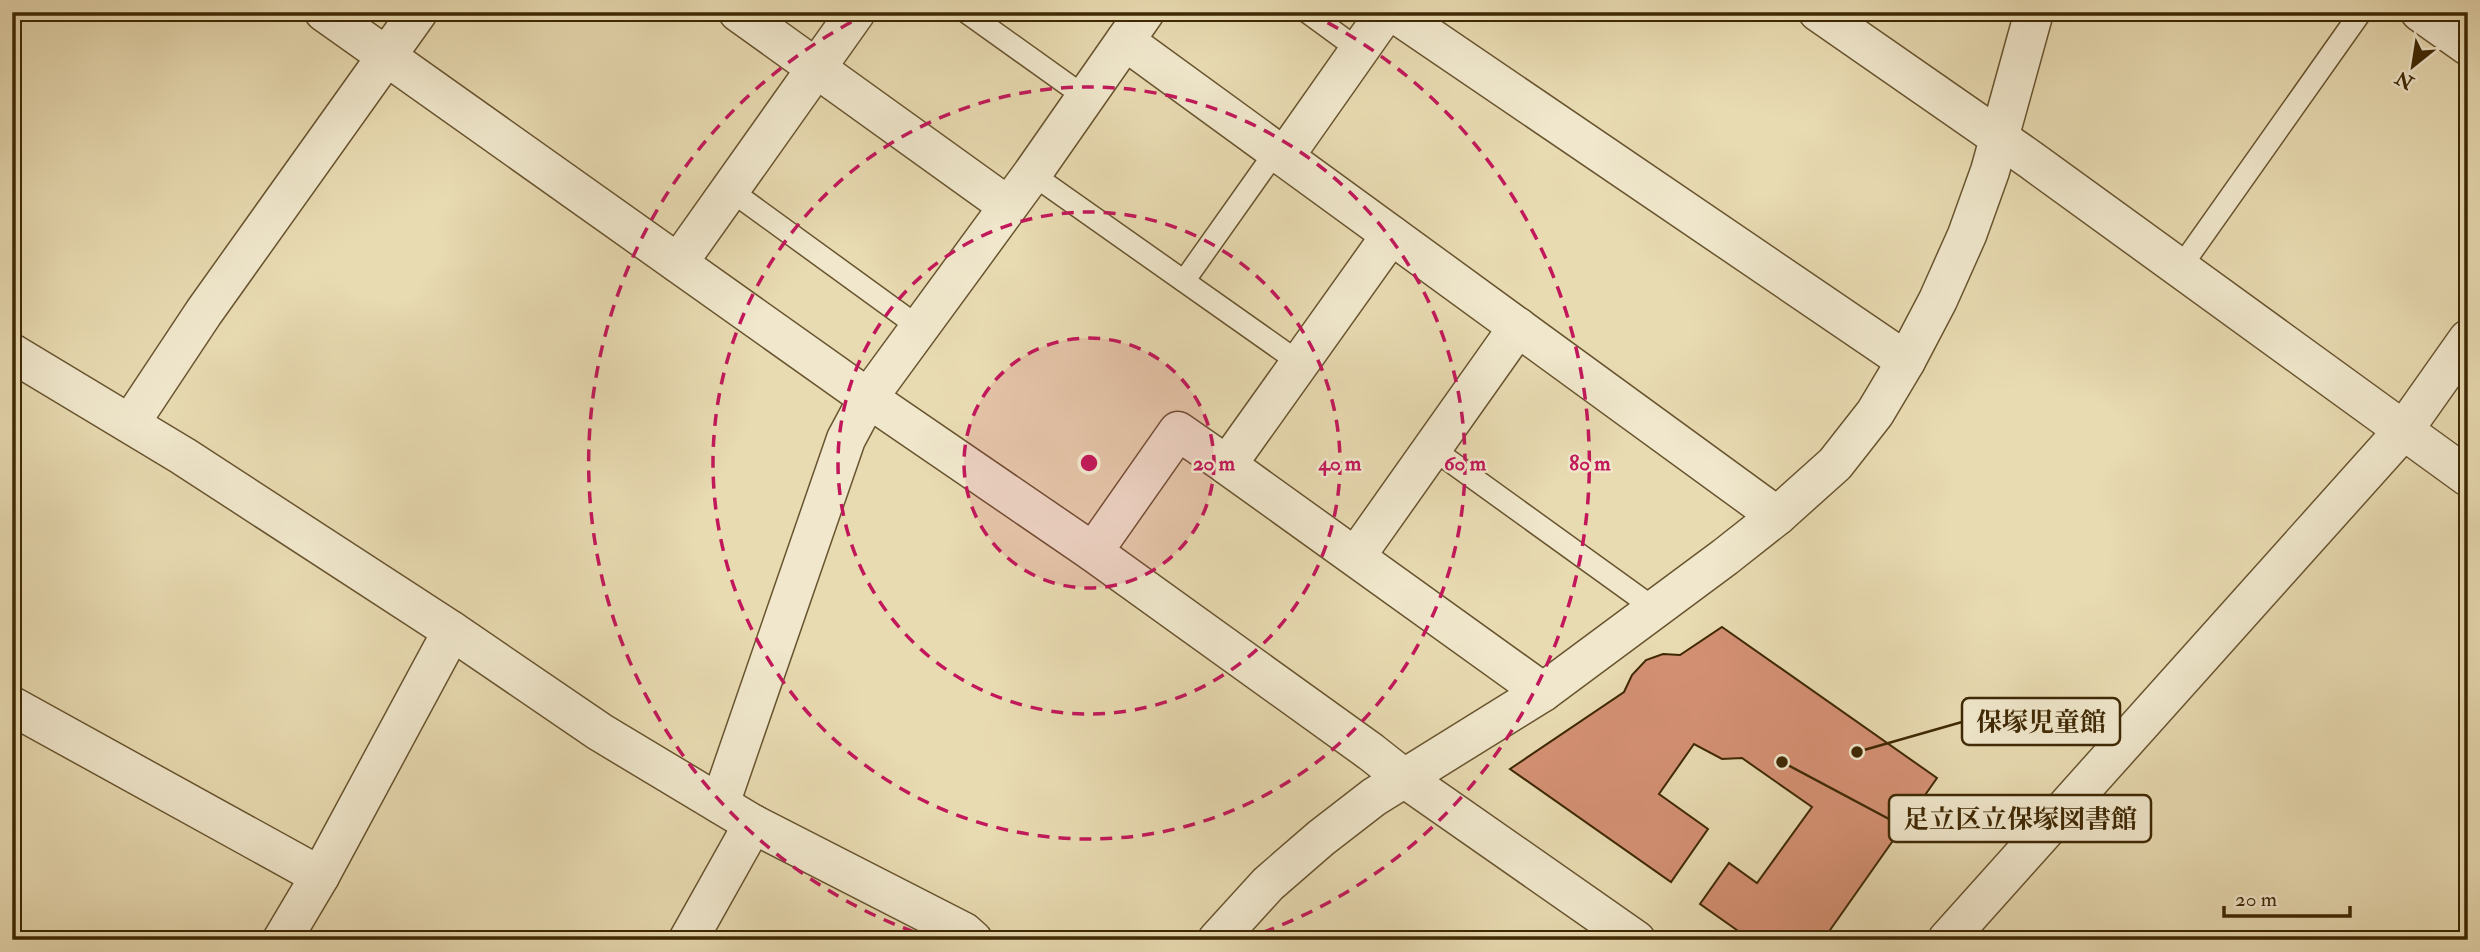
<svg xmlns="http://www.w3.org/2000/svg" width="2480" height="952" font-family="'IM FELL Double Pica','Noto Serif JP',serif">
  <style>
    .building { fill: #d49073; stroke: #3e2804; stroke-width: 2 }
    .lines { fill: none; stroke-linecap: round; stroke-linejoin: round }
    .service-casing { stroke: #68542f; stroke-width: 24 }
    .minor-casing { stroke: #68542f; stroke-width: 41 }
    .tertiary-casing { stroke: #68542f; stroke-width: 41 }
    .service { stroke: #f0e7cc; stroke-width: 21 }
    .minor { stroke: #f0e7cc; stroke-width: 38 }
    .tertiary { stroke: #f0e7cc; stroke-width: 38 }
    .ring { fill: none; stroke: #c2185b; stroke-width: 3.5; stroke-dasharray: 12 9 }
    .centre { fill: #c2185b; stroke: #f0e7cc; stroke-width: 3.5 }
    .ring-label { font-size: 21px; text-anchor: middle; font-weight: bold; fill: #c2185b; stroke: #f0e7cc; stroke-width: 5; stroke-linejoin: round; paint-order: stroke }
    .leader { fill: none; stroke: #3e2804; stroke-width: 2.5 }
    .callout-dot { fill: #3e2804; stroke: #f0e7cc; stroke-width: 2.5 }
    .callout { fill: #f0e7cc; stroke: #3e2804; stroke-width: 2.5 }
    .callout-label { font-size: 26px; text-anchor: middle; font-weight: bold; fill: #3e2804 }
  </style>
  <rect width="100%" height="100%" fill="#e8dab1"/>
  <filter id="stains"><feTurbulence type="fractalNoise" baseFrequency=".00286" numOctaves="4"/><feColorMatrix values="0 0 0 0 .2 0 0 0 0 .09 0 0 0 0 .02 0 0 0 .5 -.17"/></filter>
  <radialGradient id="worn" r=".72"><stop offset=".6" stop-color="#630" stop-opacity="0"/><stop offset="1" stop-color="#630" stop-opacity=".3"/></radialGradient>
  <!-- building -->
  <path class="building" d="M1722 627 1937 778 1823 940H1751L1700 904 1729 863 1757 883 1812 807 1742 758 1722 759 1694 744 1659 794 1708 829 1671 882 1510 769 1624 692 1632 675 1646 660 1663 654 1680 655Z"/>
  <g class="lines">
    <defs>
      <g id="service">
        <path d="M966 12 1085 97"/>
        <path d="M1307 12 1359 50"/>
        <path d="M1032 174 1300 363"/>
        <path d="M730 190 920 328"/>
        <path d="M2180 268 2361 12"/>
        <path d="M1184 281 1276 151"/>
        <path d="M1433 449 1655 609"/>
      </g>
      <g id="minor">
        <path d="M324 12 868 398 1093 552 1371 752 1404 778 1636 940"/>
        <path d="M738 12 1008 206"/>
        <path d="M1393 12 1906 361"/>
        <path d="M1818 12 2031 160 2468 477"/>
        <path d="M2420 12 2468 46"/>
        <path d="M1125 41 1777 516"/>
        <path d="M1284 157 1386 12"/>
        <path d="M1391 235 1227 465 1543 692"/>
        <path d="M678 263 856 12"/>
        <path d="M12 353 183 456 452 631 600 732 753 824 964 932 973 940"/>
        <path d="M131 422 204 312 418 12"/>
        <path d="M1093 552 1178 431 1227 465"/>
        <path d="M1356 556 1518 327"/>
        <path d="M12 706 320 876"/>
        <path d="M720 804 846 439 868 398 1032 174 1145 12"/>
        <path d="M282 940 320 876 452 631"/>
        <path d="M688 940 753 824"/>
        <path d="M1947 940 2403 431 2468 339"/>
      </g>
      <path id="tertiary" d="M1217 940 1268 884 1321 838 1374 797 1543 692 1725 557 1777 516 1835 464 1875 413 1906 361 1938 300 1967 235 1990 171 2034 12"/>
    </defs>
    <!-- service casing -->
    <use href="#service" class="service-casing"/>
    <!-- minor casing -->
    <use href="#minor" class="minor-casing"/>
    <!-- tertiary casing -->
    <use href="#tertiary" class="tertiary-casing"/>
    <!-- service -->
    <use href="#service" class="service"/>
    <!-- minor -->
    <use href="#minor" class="minor"/>
    <!-- tertiary -->
    <use href="#tertiary" class="tertiary"/>
  </g>
  <!-- distance rings -->
  <circle cx="1089" cy="463" r="125" fill="#c2185b" fill-opacity=".12"/>
  <g class="ring">
    <circle cx="1089" cy="463" r="125"/>
    <circle cx="1089" cy="463" r="251"/>
    <circle cx="1089" cy="463" r="376"/>
    <path d="M934 939A501 501 0 0 1 869 13M1309 13A501 501 0 0 1 1244 939"/>
  </g>
  <circle cx="1089" cy="463" r="10" class="centre"/>
  <g class="ring-label">
    <text x="1214" y="470">20 m</text>
    <text x="1340" y="470">40 m</text>
    <text x="1465" y="470">60 m</text>
    <text x="1590" y="470">80 m</text>
  </g>
  <!-- callouts -->
  <path class="leader" d="M1857 752L1962 722M1782 762L1889 819"/>
  <g class="callout-dot">
    <circle cx="1857" cy="752" r="7"/>
    <circle cx="1782" cy="762" r="7"/>
  </g>
  <g class="callout">
    <rect x="1962" y="698" width="158" height="47" rx="7"/>
    <rect x="1889" y="795" width="262" height="47" rx="7"/>
  </g>
  <g class="callout-label">
    <text x="2041" y="731">保塚児童館</text>
    <text x="2020" y="828">足立区立保塚図書館</text>
  </g>
  <!-- margin -->
  <rect width="2480" height="952" fill="none" stroke="#e8dab1" stroke-width="42"/>
  <rect x="14" y="14" width="2452" height="924" fill="none" stroke="#3e2804" stroke-width="3.5"/>
  <rect x="21" y="21" width="2438" height="910" fill="none" stroke="#3e2804" stroke-width="2"/>
  <!-- north arrow -->
  <g transform="translate(2413 66) rotate(210)" stroke="#f0e7cc" stroke-width="5" paint-order="stroke">
  <path d="M0-5L12 26L0 18L-12 26Z" fill="#3e2804"/>
  <text y="-10" font-size="19" font-weight="bold" text-anchor="middle" fill="#3e2804">N</text>
  </g>
  <!-- scale -->
  <path d="M2224 906v10h126v-10" fill="none" stroke="#3e2804" stroke-width="3.5"/>
  <text x="2235" y="906" font-size="21" fill="#3e2804" stroke="#f0e7cc" stroke-width="5" paint-order="stroke">20 m</text>
  <rect width="100%" height="100%" filter="url(#stains)"/>
  <rect width="100%" height="100%" fill="url(#worn)"/>
</svg>
